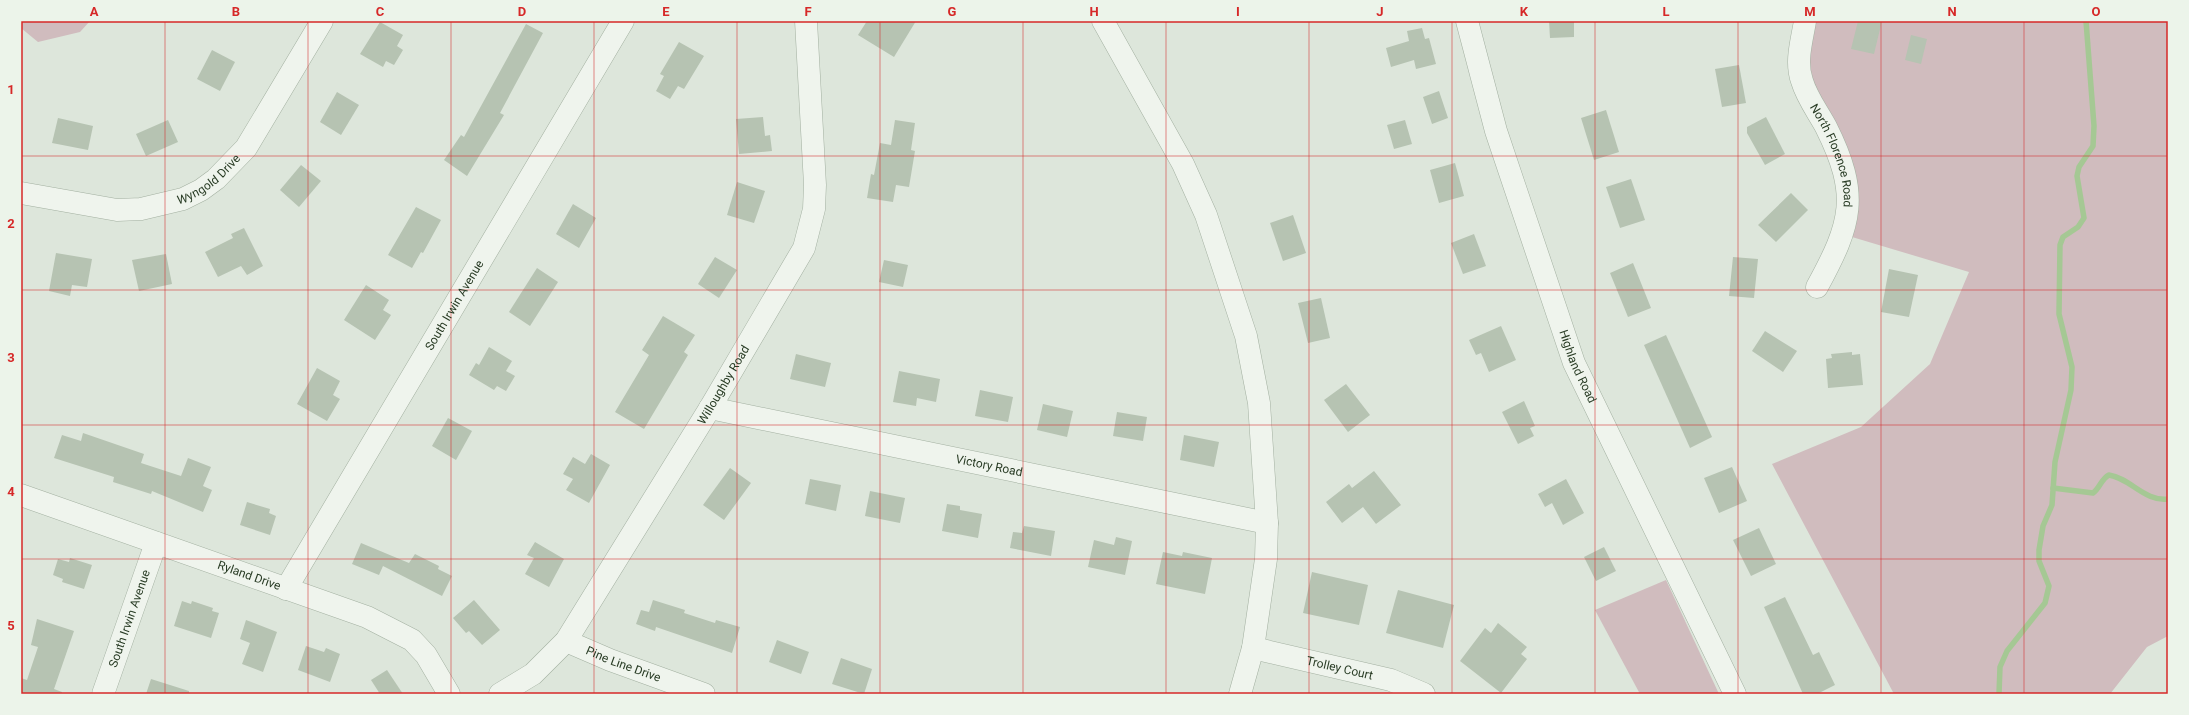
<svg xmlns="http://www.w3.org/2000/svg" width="2189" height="715" font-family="Roboto,sans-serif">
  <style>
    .green { fill: #d0bcbe }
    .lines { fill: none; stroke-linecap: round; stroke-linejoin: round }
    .stream { stroke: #a5c894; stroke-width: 5.5 }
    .building { fill: #b6c3b2 }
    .minor-casing { stroke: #a3b0a1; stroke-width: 23 }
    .minor { stroke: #eff4ed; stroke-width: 22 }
    .grid { fill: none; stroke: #d62828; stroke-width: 1; stroke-opacity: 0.55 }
    .labels { text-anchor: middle; stroke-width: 3; stroke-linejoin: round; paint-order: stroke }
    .street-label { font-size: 12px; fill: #293c25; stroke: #ecf4ea }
    .neatline { fill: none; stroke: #d62828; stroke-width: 1.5 }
    .grid-label { font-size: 13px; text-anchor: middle; font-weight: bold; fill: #d62828 }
  </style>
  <rect width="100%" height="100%" fill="#dde6db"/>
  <!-- green -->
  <g class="green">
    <path d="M21 21H90L80 32 38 42 21 28Z"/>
    <path d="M1805 21H2168V636L2147 647 2110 694H1894L1772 464 1861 427 1930 364 1969 272 1842 234 1847 212 1812 103Z"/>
    <path d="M1666 580 1719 694H1640L1595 610Z"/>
  </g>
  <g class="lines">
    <!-- stream -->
    <g class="stream">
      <path d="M2053 488 2093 493C2100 488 2101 479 2109 475 2130 478 2145 502 2168 499"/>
      <path d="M1999 694 2000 667 2007 651 2045 603 2049 586 2039 561V550L2043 526 2052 505 2055 462 2071 390 2072 367 2059 314 2060 245 2063 237 2078 227 2084 218 2077 176 2079 167 2093 146 2094 126 2086 21"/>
    </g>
  </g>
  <!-- building -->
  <g class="building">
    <path d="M867 21H916L894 57 858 35Z"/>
    <path d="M1549 21H1574V37L1550 38Z"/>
    <path d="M1858 21H1882L1874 54 1851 49Z"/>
    <path d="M380 22 403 35 397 46 403 50 394 65 386 61 383 67 360 54Z"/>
    <path d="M526 24 543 33 500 113 504 115 467 176 444 160 461 135 464 137Z"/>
    <path d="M1422 28 1425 39 1429 38 1436 64 1416 69 1414 60 1391 67 1386 48 1409 41 1407 31Z"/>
    <path d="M1911 35 1927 39 1921 64 1905 60Z"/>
    <path d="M679 42 704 56 684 89 678 86 670 99 656 91 664 76 660 74Z"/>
    <path d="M212 50 235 62 220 91 197 79Z"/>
    <path d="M1739 65 1746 103 1722 107 1715 69Z"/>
    <path d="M1439 91 1448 118 1432 124 1423 97Z"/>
    <path d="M337 92 359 105 341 135 320 122Z"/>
    <path d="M1606 110 1619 152 1594 160 1581 118Z"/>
    <path d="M763 117 765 136 770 135 772 151 739 154 736 119Z"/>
    <path d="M1766 117 1785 154 1765 165 1747 133V127Z"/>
    <path d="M58 118 93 126 88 150 52 143Z"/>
    <path d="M168 120 178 142 146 156 136 134Z"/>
    <path d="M895 120 915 123 911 150 915 151 909 187 896 185 893 202 867 198 871 174 874 175 880 143 891 145Z"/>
    <path d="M1405 120 1412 144 1394 149 1387 125Z"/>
    <path d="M1455 163 1464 196 1439 203 1430 170Z"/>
    <path d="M301 165 321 181 299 207 280 190Z"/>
    <path d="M1631 179 1645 220 1620 228 1606 187Z"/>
    <path d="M737 182 765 191 754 223 727 215Z"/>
    <path d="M1791 193 1808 210 1776 242 1758 225Z"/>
    <path d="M573 204 596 218 579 248 556 234Z"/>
    <path d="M416 207 441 220 423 253 421 252 412 268 388 255Z"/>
    <path d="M1293 215 1306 253 1283 261 1270 223Z"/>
    <path d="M244 228 263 266 247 275 241 266 218 277 205 252 233 238 231 234Z"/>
    <path d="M1474 234 1486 266 1463 274 1451 243Z"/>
    <path d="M56 253 92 259 87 287 72 285 70 296 49 291Z"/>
    <path d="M166 254 172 284 139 291 132 260Z"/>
    <path d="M715 257 737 270 719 298 698 284Z"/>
    <path d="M1733 257 1758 259 1754 298 1729 296Z"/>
    <path d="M884 260 908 265 903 287 879 282Z"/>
    <path d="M1633 263 1651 308 1628 317 1610 273Z"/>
    <path d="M537 268 558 282 530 326 509 312Z"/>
    <path d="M1889 269 1918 275 1909 317 1881 312Z"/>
    <path d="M366 285 389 300 383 310 391 315 375 340 344 320Z"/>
    <path d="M1321 298 1330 338 1308 343 1298 303Z"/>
    <path d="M663 316 695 335 684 352 688 355 644 429 615 412 649 355 642 350Z"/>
    <path d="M1501 326 1516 360 1489 372 1481 353 1476 355 1469 340Z"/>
    <path d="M1765 331 1797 351 1783 372 1752 351Z"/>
    <path d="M1666 335 1712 437 1690 448 1644 345Z"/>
    <path d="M489 347 512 361 506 371 515 376 506 391 497 386 494 390 469 375 476 363 479 365Z"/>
    <path d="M1852 352V355L1860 354 1863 385 1828 388 1826 359 1832 358 1831 354Z"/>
    <path d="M796 354 831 363 825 387 790 379Z"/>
    <path d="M317 368 340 381 333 395 340 399 327 421 297 404Z"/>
    <path d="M899 371 940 379 936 402 917 398 916 406 893 402Z"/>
    <path d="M1346 384 1370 415 1348 432 1324 400Z"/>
    <path d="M980 390 1013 397 1008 422 975 416Z"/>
    <path d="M1524 401 1535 426 1530 428 1534 436 1518 444 1502 412Z"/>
    <path d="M1043 404 1073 411 1067 437 1037 430Z"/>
    <path d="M1117 412 1147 417 1143 441 1113 436Z"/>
    <path d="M448 418 472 431 456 460 432 446Z"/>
    <path d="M83 433 144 454 141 463 181 476 188 458 211 467 203 486 212 490 203 512 152 491 151 494 113 482 114 477 54 458 62 435 81 441Z"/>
    <path d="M1184 435 1219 442 1214 467 1180 460Z"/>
    <path d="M591 454 610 465 589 503 566 490 573 479 563 474 573 457 585 464Z"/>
    <path d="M1732 467 1747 501 1719 513 1704 478Z"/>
    <path d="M730 468 751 483 724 520 703 505Z"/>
    <path d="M1374 471 1401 505 1376 524 1363 507 1342 523 1326 502 1349 484 1352 488Z"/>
    <path d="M810 479 841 485 836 511 805 504Z"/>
    <path d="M1566 479 1584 513 1563 525 1552 503 1545 507 1538 494Z"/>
    <path d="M870 491 905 498 900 523 865 516Z"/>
    <path d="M247 502 270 509 269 513 276 516 270 535 240 525Z"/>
    <path d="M947 504 960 506V510L982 514 978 538 942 531Z"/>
    <path d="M1024 526 1055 531 1051 556 1010 548 1013 532 1022 533Z"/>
    <path d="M1759 528 1776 564 1751 576 1733 540Z"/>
    <path d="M1116 537 1132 541 1125 575 1088 567 1094 540 1114 545Z"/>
    <path d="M535 542 564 559 549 587 525 574 534 558 527 555Z"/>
    <path d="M361 543 409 563 415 554 439 566 438 569 452 576 442 596 383 566 379 575 352 564Z"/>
    <path d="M1604 547 1616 571 1596 581 1584 557Z"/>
    <path d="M1163 552 1182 556 1183 552 1212 558 1205 594 1156 584Z"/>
    <path d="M70 558 92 565 84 589 62 582 63 579 53 575 58 559 69 562Z"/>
    <path d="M1312 572 1368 585 1359 625 1303 613Z"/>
    <path d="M1398 590 1454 605 1443 648 1386 633Z"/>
    <path d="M1785 597 1813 655 1819 652 1835 685 1817 694H1803L1764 607Z"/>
    <path d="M474 600 500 630 482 645 469 631 466 633 453 618Z"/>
    <path d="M653 600 685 610 684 613 715 623 716 620 740 627 732 653 656 627 655 631 636 624 641 610 649 612Z"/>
    <path d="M182 601 191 604 192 601 213 608 212 611 219 613 211 638 174 626Z"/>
    <path d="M37 619 74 631 54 689 62 692V694H21V678L27 680 38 647 31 645Z"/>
    <path d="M246 620 277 632 263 672 242 664 250 643 240 639Z"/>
    <path d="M1498 623 1527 647 1521 654 1527 659 1501 693 1460 661 1485 628 1491 633Z"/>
    <path d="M777 640 809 652 801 674 769 662Z"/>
    <path d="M306 646 324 652 326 648 340 654 330 682 298 670Z"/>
    <path d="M841 658 872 669 864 694 832 684Z"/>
    <path d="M387 670 403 694H380L371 680Z"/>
    <path d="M151 679 189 691V694H146Z"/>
  </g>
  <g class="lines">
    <defs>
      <g id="minor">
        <path d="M1103 21 1183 164 1206 215 1246 336 1259 403 1267 523 1266 559 1253 648 1240 694"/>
        <path id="s1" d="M1467 21 1496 131 1574 363 1735 694"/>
        <path id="s2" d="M1805 21C1802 40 1795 62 1802 81 1807 98 1818 112 1826 127 1860 195 1852 223 1817 287"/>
        <path id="s3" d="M21 193 117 210 141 209 183 199 201 190 216 179 246 148 322 21"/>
        <path id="s4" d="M710 408 1267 523"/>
        <path id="s5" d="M21 495 367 617 412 640 426 655 449 694"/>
        <path id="s6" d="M286 589 623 21"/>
        <path id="s7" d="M566 641 610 660 704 694"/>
        <path id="s8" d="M1253 648 1391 680 1424 694"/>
        <path id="s9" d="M103 694 156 543"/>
        <path id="s10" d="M500 694 533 674 566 641 710 408 804 248 814 209 815 185 806 21"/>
      </g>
    </defs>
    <!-- minor casing -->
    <use href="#minor" class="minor-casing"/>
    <!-- minor -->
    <use href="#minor" class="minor"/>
  </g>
  <!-- grid -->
  <path class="grid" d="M165 21V694M308 21V694M451 21V694M594 21V694M737 21V694M880 21V694M1023 21V694M1166 21V694M1309 21V694M1452 21V694M1595 21V694M1738 21V694M1881 21V694M2024 21V694M21 156H2168M21 290H2168M21 425H2168M21 559H2168"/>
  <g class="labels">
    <!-- street labels -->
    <g class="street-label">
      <text dy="4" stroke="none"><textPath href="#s2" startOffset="142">North Florence Road</textPath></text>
      <text dy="4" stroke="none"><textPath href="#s3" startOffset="197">Wyngold Drive</textPath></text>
      <text dy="4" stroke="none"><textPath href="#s6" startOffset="330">South Irwin Avenue</textPath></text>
      <text dy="4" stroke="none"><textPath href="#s1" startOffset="363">Highland Road</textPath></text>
      <text dy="4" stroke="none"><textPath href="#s10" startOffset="386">Willoughby Road</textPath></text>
      <text dy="4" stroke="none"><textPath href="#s4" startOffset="285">Victory Road</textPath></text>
      <text dy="4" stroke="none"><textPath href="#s5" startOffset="242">Ryland Drive</textPath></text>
      <text dy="4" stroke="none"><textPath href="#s9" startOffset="80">South Irwin Avenue</textPath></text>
      <text dy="4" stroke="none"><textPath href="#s7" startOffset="62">Pine Line Drive</textPath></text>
      <text dy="4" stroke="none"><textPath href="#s8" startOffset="89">Trolley Court</textPath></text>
    </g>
  </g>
  <!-- border -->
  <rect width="2189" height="715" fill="none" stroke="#ecf4ea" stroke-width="44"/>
  <rect x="22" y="22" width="2145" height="671" class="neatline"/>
  <g class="grid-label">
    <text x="94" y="16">A</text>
    <text x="236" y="16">B</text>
    <text x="380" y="16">C</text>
    <text x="522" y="16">D</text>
    <text x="666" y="16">E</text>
    <text x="808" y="16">F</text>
    <text x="952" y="16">G</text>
    <text x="1094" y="16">H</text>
    <text x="1238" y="16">I</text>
    <text x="1380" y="16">J</text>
    <text x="1524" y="16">K</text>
    <text x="1666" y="16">L</text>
    <text x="1810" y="16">M</text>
    <text x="1952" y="16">N</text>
    <text x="2096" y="16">O</text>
    <text x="11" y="94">1</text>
    <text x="11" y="228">2</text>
    <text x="11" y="362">3</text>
    <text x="11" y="496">4</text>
    <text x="11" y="630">5</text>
  </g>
</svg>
